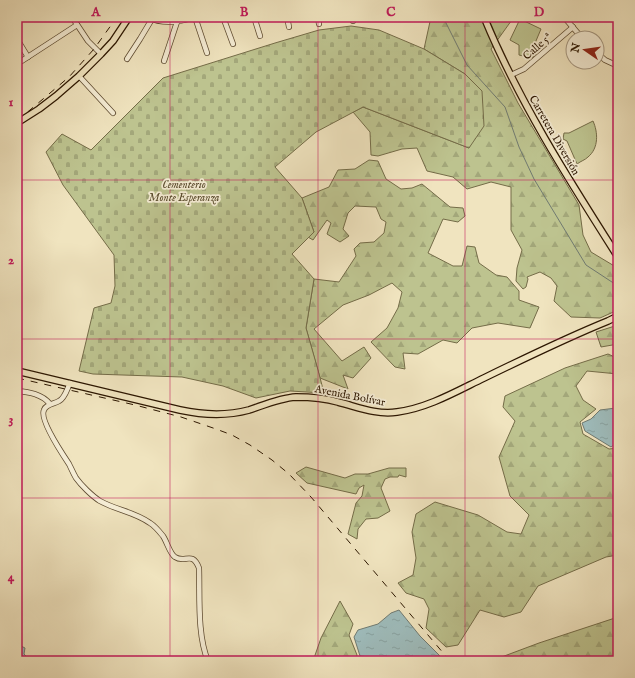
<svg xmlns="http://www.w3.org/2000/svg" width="635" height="678" font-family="'IM FELL English',serif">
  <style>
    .forest { fill: url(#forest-firs); stroke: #746c48 }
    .cemetery { fill: url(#cemetery-stones); stroke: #746c48 }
    .garden { fill: #bdc38f; stroke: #746c48 }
    .water { fill: url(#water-ripples); stroke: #707a71 }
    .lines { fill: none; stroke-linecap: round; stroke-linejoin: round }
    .stream { stroke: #707a71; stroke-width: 1 }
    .minor-casing { stroke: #5d4a30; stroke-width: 6 }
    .major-casing { stroke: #2c1600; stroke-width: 8 }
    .minor { stroke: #f5edd5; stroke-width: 4.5 }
    .major { stroke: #f0e4bf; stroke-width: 5.5 }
    .rail { stroke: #2c1600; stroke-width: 1; stroke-dasharray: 7 7; stroke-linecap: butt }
    .grid { fill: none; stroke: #c2185b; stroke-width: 1; stroke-opacity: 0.55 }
    .labels { text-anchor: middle; stroke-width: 3.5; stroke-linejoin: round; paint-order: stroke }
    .street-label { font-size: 11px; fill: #2c1600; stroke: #f5edd5 }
    .park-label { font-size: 11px; font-style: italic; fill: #584a2b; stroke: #f5edd5 }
    .neatline { fill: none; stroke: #c2185b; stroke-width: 1.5 }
    .grid-label { font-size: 13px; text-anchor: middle; font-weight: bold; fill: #c2185b }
  </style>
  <defs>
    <pattern id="forest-firs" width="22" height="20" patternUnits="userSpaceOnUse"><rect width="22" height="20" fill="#bdc38f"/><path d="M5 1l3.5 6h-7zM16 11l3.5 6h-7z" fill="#a3a77a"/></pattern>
    <pattern id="cemetery-stones" width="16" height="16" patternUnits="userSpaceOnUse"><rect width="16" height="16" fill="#bdc38f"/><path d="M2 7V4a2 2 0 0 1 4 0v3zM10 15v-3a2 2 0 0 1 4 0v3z" fill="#a3a77a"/></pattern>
    <pattern id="water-ripples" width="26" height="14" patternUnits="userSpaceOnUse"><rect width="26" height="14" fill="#9ebcbc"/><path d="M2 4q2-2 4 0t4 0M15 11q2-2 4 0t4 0" fill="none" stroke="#88a1a0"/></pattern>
  </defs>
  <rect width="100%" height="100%" fill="#f0e4bf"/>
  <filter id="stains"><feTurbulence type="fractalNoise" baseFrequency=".005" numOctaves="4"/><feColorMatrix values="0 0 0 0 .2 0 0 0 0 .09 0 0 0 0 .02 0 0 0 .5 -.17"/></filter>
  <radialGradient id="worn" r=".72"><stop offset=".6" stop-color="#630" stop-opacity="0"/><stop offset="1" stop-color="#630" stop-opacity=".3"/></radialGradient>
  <!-- forest -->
  <g class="forest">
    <path d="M431 17H514L491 49 518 103 579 205 583 235 591 252 616 267 618 270V310L600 318 571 317 554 301 557 286 551 278 540 272 527 277 528 279 526 287 523 289 516 281 517 268 522 250 511 230V187L491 182 467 189 453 177 427 171 417 148 402 149 378 156 371 155 370 132 353 112 363 107 469 148 465 74 424 49Z"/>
    <path d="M369 160 378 161 386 179 401 189 412 188 422 184 450 207 463 208 465 216 458 222 443 219 428 253 453 266H462L467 246 475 247 479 263 496 275 507 277 519 291V300L539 307 530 328 498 323 472 328 457 343 443 340 418 354 403 353 405 369 395 367 371 342 387 328 398 308 402 292 392 283 369 295 343 305 314 329 342 361 364 347 371 358 353 378 343 375 348 389 320 378 306 328 314 279 339 282 356 256 354 249 360 243 374 242 384 233 386 222 381 219 376 207 355 206 348 213 343 229 349 236 340 242 327 234 331 223 327 220 313 240 308 237 314 232 302 198 329 187 338 170 355 169Z"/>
    <path d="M618 325V344L601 347 596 332Z"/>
    <path d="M608 354 617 358 618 374 587 371 576 386 583 400 596 409 580 422 583 434 609 449 618 448V555L606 557 538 586 521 612 504 617 480 610 458 645 446 647 426 628 429 609 424 599 406 593 398 583 413 575 416 558 412 532 416 514 435 502 478 515 507 532 521 534 529 515 510 496 499 457 515 421 503 407 505 396 565 368Z"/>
    <path d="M306 467 345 478 355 474H368L389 468H406V477L399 475 398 477H390L385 479 381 488 390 511 378 518 366 519 358 529 357 539 348 534 356 503 362 496 364 485 359 488 356 494 307 483 296 473Z"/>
    <path d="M340 601 353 624 349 635 357 655 356 661H313L321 638Z"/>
    <path d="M618 617V661H491L539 643Z"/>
  </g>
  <!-- cemetery -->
  <path class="cemetery" d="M351 26 379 30 424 49 465 74 482 91 484 126 469 148 363 107 316 132 275 167 302 198 314 232 292 254 314 279 306 328 318 370 324 393 290 391 256 398 223 386 182 377 93 374 79 371 94 308 111 303 115 286 114 255 63 185 46 152 62 134 91 150 163 78 275 43 319 30Z"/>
  <!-- garden -->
  <g class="garden">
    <path d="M520 19 541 29 533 48 536 54 532 58 519 55V45L510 40Z"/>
    <path d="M593 121C598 132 599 148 588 157 585 160 581 161 577 164L567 141 563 139 564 133H569Z"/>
  </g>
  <!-- water -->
  <g class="water">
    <path d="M616 408 618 409V442L611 447 585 431 582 423 591 419 600 410Z"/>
    <path d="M399 610 420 636 445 661H372L371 657 360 656 354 637 358 630 378 624 391 613Z"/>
    <path d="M17 644 25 648 24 654 27 657 35 658 39 661H17Z"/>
  </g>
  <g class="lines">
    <!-- stream -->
    <path class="stream" d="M445 17V21L467 65 505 107 519 147 534 179 586 265 618 286"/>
    <defs>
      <g id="minor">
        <path d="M72 17 88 41 101 54"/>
        <path d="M148 17C163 25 180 22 195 17"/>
        <path d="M195 17 207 53"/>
        <path d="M223 17 233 44"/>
        <path d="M254 17 260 36"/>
        <path d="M287 17 289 27"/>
        <path d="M318 17 319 24"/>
        <path d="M353 17V21"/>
        <path d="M564 17 582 38"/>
        <path d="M17 39 28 57"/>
        <path d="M597 53 605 60 618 66"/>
        <path d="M127 59 140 39 152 19"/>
        <path d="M164 61 177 22"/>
        <path d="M17 64 77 25"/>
        <path d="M511 75 524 69 573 27"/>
        <path d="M79 76 113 113"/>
        <path d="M70 383C67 389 65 398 59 401 54 404 46 404 44 410 39 419 63 455 69 464 71 468 73 473 76 478 81 485 92 496 100 501 116 510 135 512 150 523 155 526 159 531 163 536 167 542 170 554 175 557 185 564 192 550 199 568 200 596 197 635 208 661"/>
        <path d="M17 391C29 392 42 394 50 404"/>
      </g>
      <g id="major">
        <path d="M484 17C519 102 569 180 618 257"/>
        <path d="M17 123 39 109 56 96 79 76 101 54 113 41 129 17"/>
        <path d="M17 371 180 410C203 415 227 416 249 410 264 405 280 398 296 397 310 397 324 398 338 402 358 407 376 415 397 412 428 408 457 391 484 378 525 358 566 338 608 321L618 316"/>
      </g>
    </defs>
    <!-- minor casing -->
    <use href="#minor" class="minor-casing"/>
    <!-- major casing -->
    <use href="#major" class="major-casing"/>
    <!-- minor -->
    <use href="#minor" class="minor"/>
    <!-- major -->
    <use href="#major" class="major"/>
    <!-- rail -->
    <g class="rail">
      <path d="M17 121 69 77 94 49 117 17"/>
      <path d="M17 378 135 405 181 417 216 429 232 435 250 445 272 460 289 474 311 497 422 628 450 661"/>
    </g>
  </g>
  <!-- grid -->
  <path class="grid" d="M170 17V661M318 17V661M465 17V661M17 180H618M17 339H618M17 498H618"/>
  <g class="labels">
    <!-- street labels -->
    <g class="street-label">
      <text transform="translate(537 46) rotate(-41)" y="4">Calle 5ª</text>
      <text transform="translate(555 135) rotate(60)" y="4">Carretera Diversión</text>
      <text transform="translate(350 395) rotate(11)" y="4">Avenida Bolívar</text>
    </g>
    <!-- park labels -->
    <g class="park-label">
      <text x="184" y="188">Cementerio<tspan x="184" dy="13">Monte Esperanza</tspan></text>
    </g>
  </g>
  <!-- margin -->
  <rect width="635" height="678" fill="none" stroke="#f0e4bf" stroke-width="44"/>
  <!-- north arrow -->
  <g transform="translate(585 50) rotate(283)"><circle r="19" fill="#f5edd5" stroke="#a59780"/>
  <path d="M0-3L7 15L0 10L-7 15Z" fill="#8f2418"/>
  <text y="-6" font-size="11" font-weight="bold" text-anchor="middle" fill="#2c1600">N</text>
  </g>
  <rect x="22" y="22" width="591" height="634" class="neatline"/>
  <g class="grid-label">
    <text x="96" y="16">A</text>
    <text x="244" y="16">B</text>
    <text x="391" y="16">C</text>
    <text x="539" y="16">D</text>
    <text x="11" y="106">1</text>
    <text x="11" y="264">2</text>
    <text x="11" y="423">3</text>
    <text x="11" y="581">4</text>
  </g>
  <rect width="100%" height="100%" filter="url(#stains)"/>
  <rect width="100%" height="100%" fill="url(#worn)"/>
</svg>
